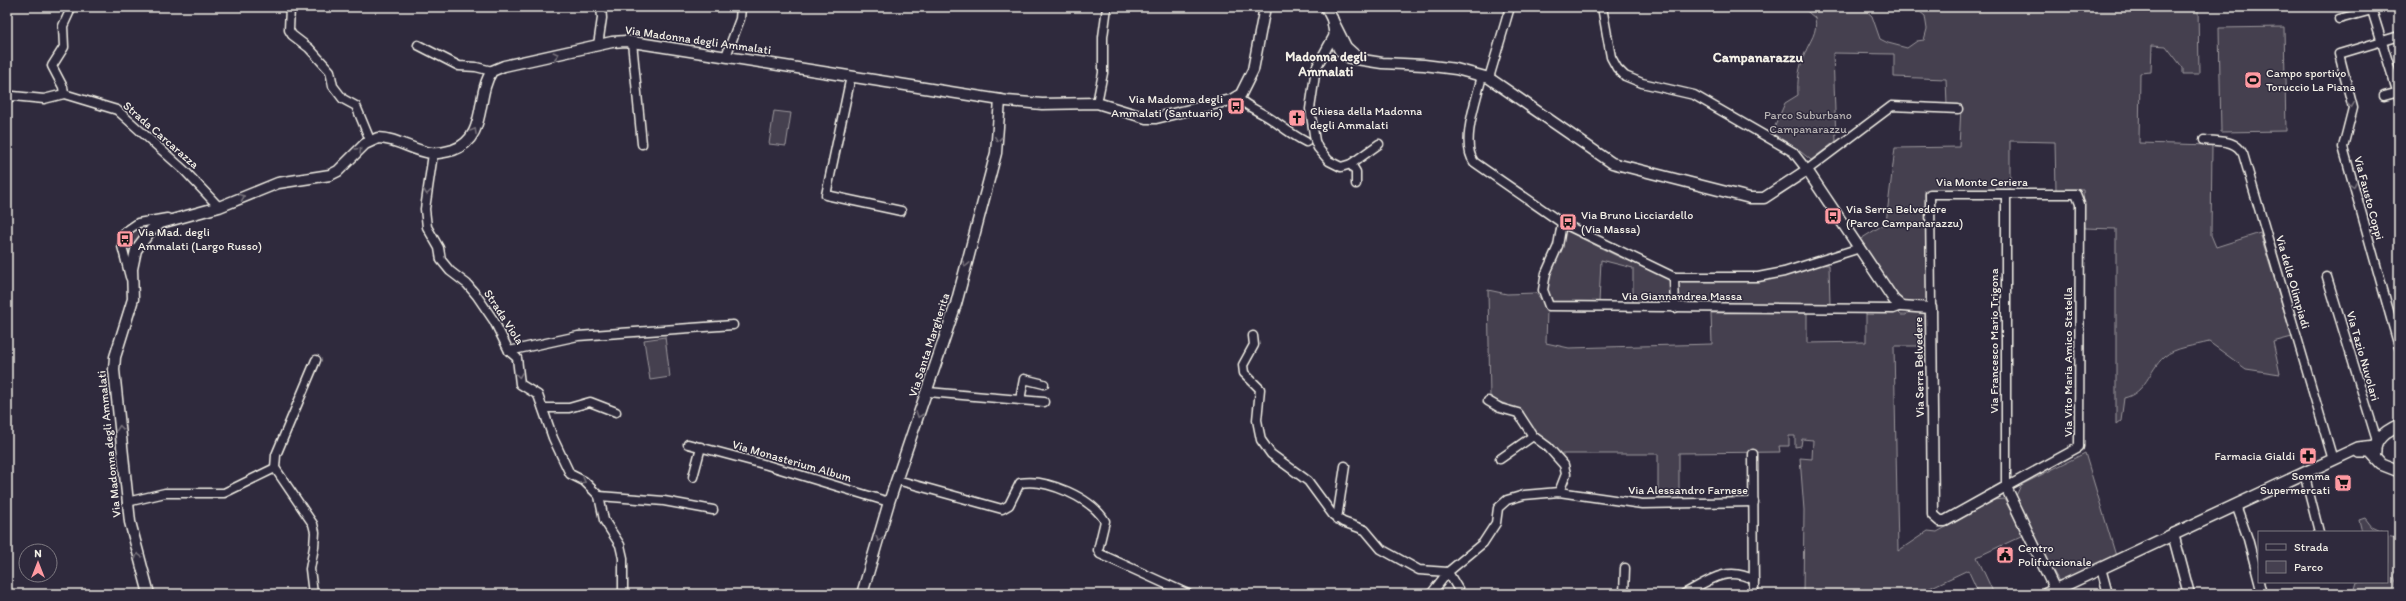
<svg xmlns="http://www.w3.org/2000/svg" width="2406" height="601" font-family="Itim,sans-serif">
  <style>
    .green { fill: #454050; stroke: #9c989c }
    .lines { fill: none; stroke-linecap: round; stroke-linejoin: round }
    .minor-casing { stroke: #f4f1e8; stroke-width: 11 }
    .tertiary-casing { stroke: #f4f1e8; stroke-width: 13 }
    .secondary-casing { stroke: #f4f1e8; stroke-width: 14 }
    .minor { stroke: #2f2a3d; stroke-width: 8 }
    .tertiary { stroke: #2f2a3d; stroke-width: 10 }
    .secondary { stroke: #2f2a3d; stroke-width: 11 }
    .oneway { stroke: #747079 }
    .labels { text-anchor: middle; stroke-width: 3; stroke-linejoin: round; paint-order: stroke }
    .street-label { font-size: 12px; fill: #f4f1e8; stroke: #2f2a3d }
    .poi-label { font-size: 12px; fill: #f4f1e8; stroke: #2f2a3d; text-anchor: start }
    .park-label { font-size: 12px; fill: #b7b3b3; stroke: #2f2a3d }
    .neighbourhood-label { font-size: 13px; font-weight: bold; fill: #f4f1e8; stroke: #2f2a3d }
    .quarter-label { font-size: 14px; font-weight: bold; fill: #f4f1e8; stroke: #2f2a3d }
  </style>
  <rect width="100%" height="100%" fill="#2f2a3d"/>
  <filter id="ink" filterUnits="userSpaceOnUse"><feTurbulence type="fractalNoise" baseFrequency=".025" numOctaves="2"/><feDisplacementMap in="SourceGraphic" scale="8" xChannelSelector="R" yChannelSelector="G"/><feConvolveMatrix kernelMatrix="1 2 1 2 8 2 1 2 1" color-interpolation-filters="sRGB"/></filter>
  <g filter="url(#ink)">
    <!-- green -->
    <g class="green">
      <path d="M1802 7H1862L1872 16 1880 39 1888 43 1907 48 1917 41 1924 40 1927 29 1925 16 1914 7H2198L2199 74H2183V68L2166 46 2152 45 2151 72 2140 73 2139 143 2212 145 2211 235 2216 247 2260 233 2292 337 2273 342 2280 374 2246 369 2209 342C2195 346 2175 347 2164 357 2149 370 2146 393 2124 398L2121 421 2116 425V229L2085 228 2083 190H2056L2055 142 2010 141V190H1925L1927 302C1920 305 1911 305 1905 302 1890 295 1869 255 1859 240L1886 223 1895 148 1959 147 1961 107 1947 105 1946 79 1894 77V54L1833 53 1836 141 1811 160 1796 148 1772 133 1785 103 1798 95C1797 81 1799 67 1805 53 1810 40 1818 33 1815 18Z"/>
      <path d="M2284 27 2286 131 2221 132 2219 28Z"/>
      <path d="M774 111 791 113 786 146 769 144Z"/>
      <path d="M151 223 130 256H128C123 232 130 229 151 223Z"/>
      <path d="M1565 230 1615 255 1670 278 1672 303 1667 305 1633 303V268L1601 260 1599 303H1557L1550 300 1546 288 1547 281Z"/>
      <path d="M1817 264 1829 265 1830 304H1679L1677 282 1679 280H1736Z"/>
      <path d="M1488 290 1507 294 1536 293 1548 308 1553 310 1547 311 1546 343 1569 348 1712 344 1711 313 1807 312V343L1866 342V313L1898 312 1901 315H1906L1908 312H1925L1926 346H1894L1898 551 1928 531 1937 532 1994 500 2004 499 2024 535 1977 557 1994 594H1979L1968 570 1917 594H1803L1804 510 1800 458 1812 459 1813 440 1802 439 1801 446 1795 447V436H1789V446H1779L1780 452 1679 453V500H1658V454H1560C1550 442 1523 427 1523 411L1490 398Z"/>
      <path d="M665 337 670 377 650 380 644 340Z"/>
      <path d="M2085 453 2116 556 2060 583 2044 555 2016 496 2021 485Z"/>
      <path d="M2365 518 2372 527 2383 532H2362L2359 520Z"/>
      <path d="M2387 537 2396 539 2399 542V569L2394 575 2399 594H2347L2355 589 2357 582H2387Z"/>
    </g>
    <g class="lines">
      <defs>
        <g id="minor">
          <path d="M290 7 289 30 292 35 309 48 330 71 333 86 343 99 356 106 370 140"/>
          <path d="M1602 7 1611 57 1617 68 1625 76 1642 83 1694 95 1793 152 1807 170 1892 106 1958 109"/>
          <path d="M2371 7 2399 97"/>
          <path d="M2339 19 2372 10"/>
          <path d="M1334 35 1316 68 1310 109 1315 141 1318 148 1329 161 1341 167 1351 164 1379 144"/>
          <path d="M2399 36 2339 54 2353 108 2343 147 2399 347"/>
          <path d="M632 42 642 144"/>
          <path d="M418 45 459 66 476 67 492 71"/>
          <path d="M598 45 602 18 601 7"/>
          <path d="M726 56 740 19 741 7"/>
          <path d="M851 76 826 195 901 211"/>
          <path d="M1482 76C1477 98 1460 143 1474 162L1562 223 1674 277H1758L1784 272 1860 248"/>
          <path d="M1489 78 1510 7"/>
          <path d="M64 94 63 87 52 66 64 47 63 26 69 13 70 7"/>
          <path d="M2384 96 2399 92"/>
          <path d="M1237 97C1248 108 1262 112 1274 121 1285 129 1294 136 1306 142"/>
          <path d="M7 99 13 96 44 99 64 94 117 110 185 171 219 207"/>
          <path d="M1097 103 1103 73V37L1107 7"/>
          <path d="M2204 140C2220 142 2235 139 2243 154L2333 460"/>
          <path d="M433 154 425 209 427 227 439 248 441 260 450 271 467 284 477 296 494 321 509 351 517 358 520 384 538 395 553 438 570 474 584 481 599 496 604 520 620 545 623 558V594"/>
          <path d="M1351 164 1356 172V184"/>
          <path d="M1562 223 1558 246 1546 273 1543 290 1549 306 1893 309 1901 306"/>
          <path d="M130 277 122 246 125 232 138 223 167 218"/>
          <path d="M1674 277 1675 308"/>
          <path d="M2327 277 2377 441"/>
          <path d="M1931 308 1930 194H2076L2080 204 2079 447 2006 487V194"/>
          <path d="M1253 336 1254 345 1243 365 1244 373 1260 389 1257 420 1261 440 1271 454 1308 481 1333 515 1343 522 1365 530 1381 549 1419 570 1448 572 1461 594"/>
          <path d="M509 351 578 336 733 325"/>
          <path d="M928 392 1044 402"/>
          <path d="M1020 400 1024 379 1044 384"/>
          <path d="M1488 401 1500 408 1518 413 1533 436 1548 447 1564 465 1566 474 1559 492"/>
          <path d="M543 408H569L590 402 616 412"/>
          <path d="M688 444 767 465 889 502"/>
          <path d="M1753 454 1754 594"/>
          <path d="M1500 459 1533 436"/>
          <path d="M2304 473 2319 532"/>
          <path d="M693 477 701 447"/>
          <path d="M897 480 1002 509 1009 505 1020 483C1047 478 1091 498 1105 521L1098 550 1100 554 1188 594"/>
          <path d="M599 496 664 501 713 510"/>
          <path d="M127 502 165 493H224L275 468"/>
          <path d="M2236 505 2248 539 2259 581"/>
          <path d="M1337 519 1345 466"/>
          <path d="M2101 568 2108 594"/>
          <path d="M2259 582 2262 594"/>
          <path d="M313 594 310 569 314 547 315 532 313 524 275 468 276 455 316 360"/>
          <path d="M1431 594 1448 572 1483 543 1496 523 1498 508 1507 500 1524 495 1559 492 1642 504 1754 502"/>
          <path d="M1624 594 1625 568"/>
          <path d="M1684 594C1708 581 1727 565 1754 580"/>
        </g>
        <g id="tertiary">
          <path d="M1326 7 1346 47 1356 56"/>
          <path d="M1332 18 1336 43 1340 51 1350 58 1382 63 1424 65 1456 69 1489 78 1612 163 1750 198H1764L1807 170 1894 300 1901 306 1931 308 1933 515 1940 521H1945L2006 487 2055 590"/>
          <path d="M2173 534 2189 594"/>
          <path d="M149 594 130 522 114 370 115 357 133 299 132 269 136 250 151 230 161 223 219 207 278 183 330 175 338 171 365 144 378 138C397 138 413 151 431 153 438 154 446 152 453 150 488 138 475 96 492 71L504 66 612 42 626 41 1007 101 1042 104 1097 103 1146 118H1156L1231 100 1241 94 1253 70 1265 7"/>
          <path d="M862 594 889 502 956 304 996 153 1000 100"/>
        </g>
        <g id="secondary">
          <path d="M2359 452H2370L2381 464 2399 471"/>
          <path d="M2375 452C2374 438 2388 430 2399 425"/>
          <path d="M2046 594 2358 448 2375 446"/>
        </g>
      </defs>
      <!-- minor casing -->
      <use href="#minor" class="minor-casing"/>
      <!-- tertiary casing -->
      <use href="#tertiary" class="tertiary-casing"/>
      <!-- secondary casing -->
      <use href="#secondary" class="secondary-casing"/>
      <!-- minor -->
      <use href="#minor" class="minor"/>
      <!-- tertiary -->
      <use href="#tertiary" class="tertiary"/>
      <!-- secondary -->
      <use href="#secondary" class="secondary"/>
    </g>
    <!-- one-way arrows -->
    <defs><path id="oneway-chevron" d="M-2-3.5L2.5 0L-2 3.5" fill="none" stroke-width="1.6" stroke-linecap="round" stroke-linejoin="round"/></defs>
    <g class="oneway">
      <use href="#oneway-chevron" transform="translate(556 55) rotate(-13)"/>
      <use href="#oneway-chevron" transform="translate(2351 105) rotate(83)"/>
      <use href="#oneway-chevron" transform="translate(474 131) rotate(-60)"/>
      <use href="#oneway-chevron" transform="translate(998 139) rotate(96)"/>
      <use href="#oneway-chevron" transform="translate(359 150) rotate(-45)"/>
      <use href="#oneway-chevron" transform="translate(2353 185) rotate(74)"/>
      <use href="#oneway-chevron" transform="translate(427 192) rotate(98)"/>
      <use href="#oneway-chevron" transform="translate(242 197) rotate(-22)"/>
      <use href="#oneway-chevron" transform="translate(966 264) rotate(102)"/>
      <use href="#oneway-chevron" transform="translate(519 375) rotate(83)"/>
      <use href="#oneway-chevron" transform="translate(919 415) rotate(109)"/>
      <use href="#oneway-chevron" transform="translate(120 428) rotate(-96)"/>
      <use href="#oneway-chevron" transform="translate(583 481) rotate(30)"/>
      <use href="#oneway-chevron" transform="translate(879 539) rotate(105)"/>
      <use href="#oneway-chevron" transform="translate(138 556) rotate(-106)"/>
    </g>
  </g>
  <!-- icons -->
  <defs>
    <symbol id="stadium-square" viewBox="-11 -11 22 22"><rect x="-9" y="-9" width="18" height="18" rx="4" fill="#ff9aa2" stroke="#2f2a3d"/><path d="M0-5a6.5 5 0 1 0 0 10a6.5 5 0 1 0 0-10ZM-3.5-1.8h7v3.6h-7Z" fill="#111"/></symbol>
    <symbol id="bus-square" viewBox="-11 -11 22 22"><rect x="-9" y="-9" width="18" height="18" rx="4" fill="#ff9aa2" stroke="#2f2a3d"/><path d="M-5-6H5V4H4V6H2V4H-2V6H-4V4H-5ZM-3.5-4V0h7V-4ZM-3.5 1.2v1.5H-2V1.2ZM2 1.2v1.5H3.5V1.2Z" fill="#111"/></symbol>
    <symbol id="church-square" viewBox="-11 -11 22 22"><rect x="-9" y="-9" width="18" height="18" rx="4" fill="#ff9aa2" stroke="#2f2a3d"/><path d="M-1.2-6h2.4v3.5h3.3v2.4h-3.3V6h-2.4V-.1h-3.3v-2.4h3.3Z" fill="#111"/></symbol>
    <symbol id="pharmacy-square" viewBox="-11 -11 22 22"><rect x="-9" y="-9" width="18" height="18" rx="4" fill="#ff9aa2" stroke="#2f2a3d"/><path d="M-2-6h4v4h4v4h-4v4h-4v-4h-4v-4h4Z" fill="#111"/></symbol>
    <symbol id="supermarket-square" viewBox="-11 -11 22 22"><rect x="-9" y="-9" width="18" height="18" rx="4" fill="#ff9aa2" stroke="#2f2a3d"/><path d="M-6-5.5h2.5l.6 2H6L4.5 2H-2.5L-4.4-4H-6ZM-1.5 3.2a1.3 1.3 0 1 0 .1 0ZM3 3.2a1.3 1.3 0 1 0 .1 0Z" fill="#111"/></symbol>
    <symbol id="civic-square" viewBox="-11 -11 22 22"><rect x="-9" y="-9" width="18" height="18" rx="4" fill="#ff9aa2" stroke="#2f2a3d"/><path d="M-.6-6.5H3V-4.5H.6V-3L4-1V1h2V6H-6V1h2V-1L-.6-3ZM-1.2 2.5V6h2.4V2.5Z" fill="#111"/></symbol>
  </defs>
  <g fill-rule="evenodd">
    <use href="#stadium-square" x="2243" y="70" width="20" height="20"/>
    <use href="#bus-square" x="1226" y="96" width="20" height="20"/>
    <use href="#church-square" x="1287" y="108" width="20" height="20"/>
    <use href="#bus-square" x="1823" y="206" width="20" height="20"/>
    <use href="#bus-square" x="1558" y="212" width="20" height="20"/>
    <use href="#bus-square" x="115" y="229" width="20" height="20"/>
    <use href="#pharmacy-square" x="2298" y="446" width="20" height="20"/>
    <use href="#supermarket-square" x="2333" y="473" width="20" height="20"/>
    <use href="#civic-square" x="1995" y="545" width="20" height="20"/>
  </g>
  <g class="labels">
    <!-- street labels -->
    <g class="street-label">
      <text transform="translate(698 40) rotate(8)" y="4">Via Madonna degli Ammalati</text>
      <text transform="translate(161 135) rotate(41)" y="4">Strada Carcarazza</text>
      <text x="1982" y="186">Via Monte Ceriera</text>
      <text transform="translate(2369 198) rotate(75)" y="4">Via Fausto Coppi</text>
      <text transform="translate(2293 282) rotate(74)" y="4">Via delle Olimpiadi</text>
      <text x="1682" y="300">Via Giannandrea Massa</text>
      <text transform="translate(504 317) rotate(57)" y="4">Strada Viola</text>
      <text transform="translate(1994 341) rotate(-90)" y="4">Via Francesco Mario Trigona</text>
      <text transform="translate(929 345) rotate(-72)" y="4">Via Santa Margherita</text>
      <text transform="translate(2363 356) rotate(74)" y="4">Via Tazio Nuvolari</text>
      <text transform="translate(2068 362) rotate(-90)" y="4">Via Vito Maria Amico Statella</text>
      <text transform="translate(1919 367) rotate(-91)" y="4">Via Serra Belvedere</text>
      <text transform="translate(109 444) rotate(-96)" y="4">Via Madonna degli Ammalati</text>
      <text transform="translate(792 461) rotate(16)" y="4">Via Monasterium Album</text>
      <text x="1688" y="494">Via Alessandro Farnese</text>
    </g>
    <!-- poi labels -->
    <g class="poi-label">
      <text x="2266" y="77">Campo sportivo<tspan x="2266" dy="14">Toruccio La Piana</tspan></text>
      <text x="1223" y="103" text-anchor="end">Via Madonna degli<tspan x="1223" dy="14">Ammalati (Santuario)</tspan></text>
      <text x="1310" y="115">Chiesa della Madonna<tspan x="1310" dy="14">degli Ammalati</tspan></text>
      <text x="1846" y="213">Via Serra Belvedere<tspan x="1846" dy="14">(Parco Campanarazzu)</tspan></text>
      <text x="1581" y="219">Via Bruno Licciardello<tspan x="1581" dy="14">(Via Massa)</tspan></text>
      <text x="138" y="236">Via Mad. degli<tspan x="138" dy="14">Ammalati (Largo Russo)</tspan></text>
      <text x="2295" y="460" text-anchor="end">Farmacia Gialdi</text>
      <text x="2330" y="480" text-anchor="end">Somma<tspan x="2330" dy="14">Supermercati</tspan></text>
      <text x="2018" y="552">Centro<tspan x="2018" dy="14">Polifunzionale</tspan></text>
    </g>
    <!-- park labels -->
    <g class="park-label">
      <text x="1808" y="119">Parco Suburbano<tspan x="1808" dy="14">Campanarazzu</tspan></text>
    </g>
    <!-- neighbourhood labels -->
    <g class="neighbourhood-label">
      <text x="1326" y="61">Madonna degli<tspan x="1326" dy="15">Ammalati</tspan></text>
    </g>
    <!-- quarter labels -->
    <g class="quarter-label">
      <text x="1758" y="62">Campanarazzu</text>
    </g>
  </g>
  <!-- margin -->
  <rect width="2406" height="601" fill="none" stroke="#2f2a3d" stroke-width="24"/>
  <rect x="12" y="12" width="2382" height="577" fill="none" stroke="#f4f1e8" stroke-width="1.5" filter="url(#ink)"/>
  <!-- legend -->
  <rect x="2258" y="531" width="130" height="52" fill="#2f2a3d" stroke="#7e7a81"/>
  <rect x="2266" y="544" width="20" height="6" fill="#2f2a3d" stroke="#7e7a81"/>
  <text x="2294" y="551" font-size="12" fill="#f4f1e8">Strada</text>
  <rect x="2266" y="561" width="20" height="12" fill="#454050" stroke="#7e7a81"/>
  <text x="2294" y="571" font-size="12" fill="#f4f1e8">Parco</text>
  <!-- north arrow -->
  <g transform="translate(38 563)"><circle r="19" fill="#2f2a3d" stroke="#7e7a81"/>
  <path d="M0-3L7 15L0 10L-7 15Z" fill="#ff9aa2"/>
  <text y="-6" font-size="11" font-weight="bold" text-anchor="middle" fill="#f4f1e8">N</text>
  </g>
</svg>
